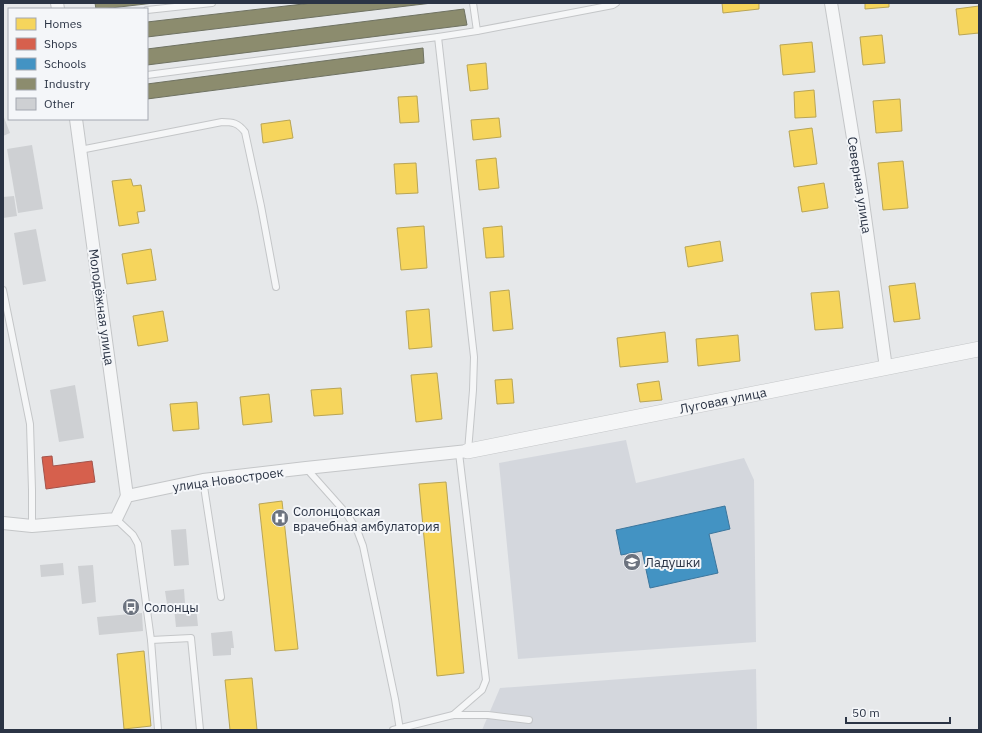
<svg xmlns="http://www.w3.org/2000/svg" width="982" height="733" font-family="'IBM Plex Sans',sans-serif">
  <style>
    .built { fill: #d4d7dd }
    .homes { fill: #f6d55c; stroke: #b9a555 }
    .shops { fill: #d6604d; stroke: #a3534b }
    .schools { fill: #4393c3; stroke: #3c769d }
    .industry { fill: #8c8c6e; stroke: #6f7262 }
    .building { fill: #ced0d3 }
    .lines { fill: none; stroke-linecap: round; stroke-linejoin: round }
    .service-casing { stroke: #c4c6c8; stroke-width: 8 }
    .minor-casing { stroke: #c4c6c8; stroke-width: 14 }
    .tertiary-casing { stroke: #c4c6c8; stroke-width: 16 }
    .service { stroke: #f5f6f7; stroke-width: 6 }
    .minor { stroke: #f5f6f7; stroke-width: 12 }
    .tertiary { stroke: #f5f6f7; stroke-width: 15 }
    .labels { text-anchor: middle; stroke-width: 4; stroke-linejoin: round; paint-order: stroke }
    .street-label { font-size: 13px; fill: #2b3445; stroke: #f4f6f9 }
    .poi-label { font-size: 13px; fill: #2b3445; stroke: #f4f6f9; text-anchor: start }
  </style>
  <rect width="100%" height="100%" fill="#e6e8ea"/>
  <!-- built -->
  <g class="built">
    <path d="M626 440 636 483 744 458 754 480 756 642 518 659 499 463Z"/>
    <path d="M756 669 757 730H482L500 688Z"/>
  </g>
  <!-- homes -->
  <g class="homes">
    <path d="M722 3H759V9L723 13Z"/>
    <path d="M865 3H889V7L865 9Z"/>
    <path d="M979 6V33L959 35 956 9Z"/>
    <path d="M882 35 885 63 863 65 860 37Z"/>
    <path d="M812 42 815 72 783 75 780 45Z"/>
    <path d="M486 63 488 89 470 91 467 65Z"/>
    <path d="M814 90 816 117 795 118 794 92Z"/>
    <path d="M417 96 419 122 400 123 398 97Z"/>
    <path d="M900 99 902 131 876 133 873 101Z"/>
    <path d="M499 118 501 137 473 140 471 120Z"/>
    <path d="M290 120 293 138 263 143 261 124Z"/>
    <path d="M812 128 817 164 794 167 789 131Z"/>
    <path d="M496 158 499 188 479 190 476 160Z"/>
    <path d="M903 161 908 208 883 210 878 163Z"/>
    <path d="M416 163 418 193 396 194 394 164Z"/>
    <path d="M131 179 133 186 141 185 145 211 137 212 139 223 119 226 112 181Z"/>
    <path d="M824 183 828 208 802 212 798 187Z"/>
    <path d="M424 226 427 268 401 270 397 228Z"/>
    <path d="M502 226 504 257 486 258 483 228Z"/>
    <path d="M720 241 723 261 688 267 685 247Z"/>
    <path d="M151 249 156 280 127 284 122 254Z"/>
    <path d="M915 283 920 319 894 322 889 286Z"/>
    <path d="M509 290 513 329 493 331 490 292Z"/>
    <path d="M839 291 843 328 815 330 811 293Z"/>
    <path d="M429 309 432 347 409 349 406 311Z"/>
    <path d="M163 311 168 341 138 346 133 316Z"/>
    <path d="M665 332 668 362 620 367 617 338Z"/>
    <path d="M738 335 740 361 698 366 696 339Z"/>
    <path d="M437 373 442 419 416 422 411 375Z"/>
    <path d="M512 379 514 403 497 404 495 380Z"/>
    <path d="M659 381 662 400 640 402 637 384Z"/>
    <path d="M341 388 343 414 314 416 311 390Z"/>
    <path d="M269 394 272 422 243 425 240 397Z"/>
    <path d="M197 402 199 429 173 431 170 404Z"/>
    <path d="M446 482 464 673 437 676 419 484Z"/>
    <path d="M282 501 298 649 275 651 259 504Z"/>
    <path d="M144 651 151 726 124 729 117 654Z"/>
    <path d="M252 678 257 730H230L225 680Z"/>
  </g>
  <!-- shops -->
  <path class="shops" d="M52 456 53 466 92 461 95 482 46 489 42 457Z"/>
  <!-- schools -->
  <path class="schools" d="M725 506 730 529 709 534 718 573 650 588 642 551 621 555 616 530Z"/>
  <!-- industry -->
  <g class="industry">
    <path d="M95 3H154L102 9H96Z"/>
    <path d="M312 3H432L147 37V22Z"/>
    <path d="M464 9 467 25 147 65V49Z"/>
    <path d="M423 48 424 63 147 99V84Z"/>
  </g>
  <!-- building -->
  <g class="building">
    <path d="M3 115 10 133 3 136Z"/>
    <path d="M32 145 43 209 18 213 7 149Z"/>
    <path d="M14 196 17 216 3 218V197Z"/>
    <path d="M36 229 46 281 23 285 14 233Z"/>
    <path d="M75 385 84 438 59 442 50 390Z"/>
    <path d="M186 529 189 565 174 566 171 530Z"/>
    <path d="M63 563 64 575 41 577 40 565Z"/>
    <path d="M93 565 96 602 82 604 78 566Z"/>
    <path d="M184 589 185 603 167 604 165 591Z"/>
    <path d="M196 607 198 626 176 627 174 608Z"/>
    <path d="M142 613 143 631 99 635 97 617Z"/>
    <path d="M232 631 234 648H231V655L213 656 211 633Z"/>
  </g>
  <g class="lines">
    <defs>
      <g id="service">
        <path d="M473 3 477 31"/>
        <path d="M147 10 212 3"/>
        <path d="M438 37 474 357 473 390 468 451"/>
        <path d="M147 75 438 37 477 31 613 5 616 3"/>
        <path d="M80 150 222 122C233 122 238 123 245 132L261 206 276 287"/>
        <path d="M3 290 30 424 32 490V526"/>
        <path d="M306 468 346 513 357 530 363 546 395 699 400 730"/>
        <path d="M203 480 221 597"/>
        <path d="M116 519 133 535 138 544 151 640 158 730"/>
        <path d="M151 640 191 638 200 730"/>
        <path d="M453 715 482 690 486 680 459 453"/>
        <path d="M393 730 453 715H488L529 720"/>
      </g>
      <g id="minor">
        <path d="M57 3 58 9"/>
        <path d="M831 3 860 181 886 368"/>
        <path d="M76 119 127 496"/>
        <path d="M3 523 32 526 116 519 127 496 203 480 306 468 468 451"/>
      </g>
      <g id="tertiary">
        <path id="s1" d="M468 451 979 349"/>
      </g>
    </defs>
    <!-- service casing -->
    <use href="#service" class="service-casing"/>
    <!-- minor casing -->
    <use href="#minor" class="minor-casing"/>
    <!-- tertiary casing -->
    <use href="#tertiary" class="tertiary-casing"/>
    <!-- service -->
    <use href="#service" class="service"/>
    <!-- minor -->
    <use href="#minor" class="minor"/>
    <!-- tertiary -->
    <use href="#tertiary" class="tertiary"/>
  </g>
  <!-- icons -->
  <defs>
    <symbol id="hospital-disc" viewBox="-11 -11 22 22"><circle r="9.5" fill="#6c737f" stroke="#f4f6f9"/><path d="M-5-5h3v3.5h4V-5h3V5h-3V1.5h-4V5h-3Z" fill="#fff"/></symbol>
    <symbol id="school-disc" viewBox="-11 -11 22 22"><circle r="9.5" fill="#6c737f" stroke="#f4f6f9"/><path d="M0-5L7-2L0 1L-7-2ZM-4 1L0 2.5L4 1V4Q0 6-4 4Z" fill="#fff"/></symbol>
    <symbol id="bus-disc" viewBox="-11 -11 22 22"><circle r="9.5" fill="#6c737f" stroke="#f4f6f9"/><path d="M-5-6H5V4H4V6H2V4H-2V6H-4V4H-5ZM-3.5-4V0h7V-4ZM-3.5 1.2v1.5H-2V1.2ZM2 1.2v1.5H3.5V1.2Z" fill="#fff"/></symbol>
  </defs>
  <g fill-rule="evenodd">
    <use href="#hospital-disc" x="270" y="508" width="20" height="20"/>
    <use href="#school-disc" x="622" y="552" width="20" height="20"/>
    <use href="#bus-disc" x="121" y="597" width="20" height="20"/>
  </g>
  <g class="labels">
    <!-- street labels -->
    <g class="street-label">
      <text transform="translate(860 185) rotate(81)" y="5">Северная улица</text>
      <text transform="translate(102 307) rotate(82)" y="5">Молодёжная улица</text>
      <text dy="5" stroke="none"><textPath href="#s1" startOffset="260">Луговая улица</textPath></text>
      <text transform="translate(228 479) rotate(-8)" y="5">улица Новостроек</text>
    </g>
    <!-- poi labels -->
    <g class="poi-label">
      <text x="293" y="516">Солонцовская<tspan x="293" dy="15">врачебная амбулатория</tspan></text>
      <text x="645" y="567">Ладушки</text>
      <text x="144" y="612">Солонцы</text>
    </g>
  </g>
  <!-- border -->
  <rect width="982" height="733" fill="none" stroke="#2b3445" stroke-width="8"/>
  <!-- legend -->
  <rect x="8" y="8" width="140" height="112" fill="#f4f6f9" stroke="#a4a8b1"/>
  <rect x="16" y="18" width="20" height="12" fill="#f6d55c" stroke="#a4a8b1"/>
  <text x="44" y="28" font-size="12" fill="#2b3445">Homes</text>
  <rect x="16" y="38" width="20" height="12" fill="#d6604d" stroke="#a4a8b1"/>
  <text x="44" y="48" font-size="12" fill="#2b3445">Shops</text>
  <rect x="16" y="58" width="20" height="12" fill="#4393c3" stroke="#a4a8b1"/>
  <text x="44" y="68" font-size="12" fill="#2b3445">Schools</text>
  <rect x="16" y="78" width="20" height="12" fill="#8c8c6e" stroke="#a4a8b1"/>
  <text x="44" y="88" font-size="12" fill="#2b3445">Industry</text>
  <rect x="16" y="98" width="20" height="12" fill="#ced0d3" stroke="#a4a8b1"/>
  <text x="44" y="108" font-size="12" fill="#2b3445">Other</text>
  <!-- scale -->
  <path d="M846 717v6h104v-6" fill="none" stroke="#2b3445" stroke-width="2"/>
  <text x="852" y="717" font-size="12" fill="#2b3445" stroke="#f4f6f9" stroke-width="3" paint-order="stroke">50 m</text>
</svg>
